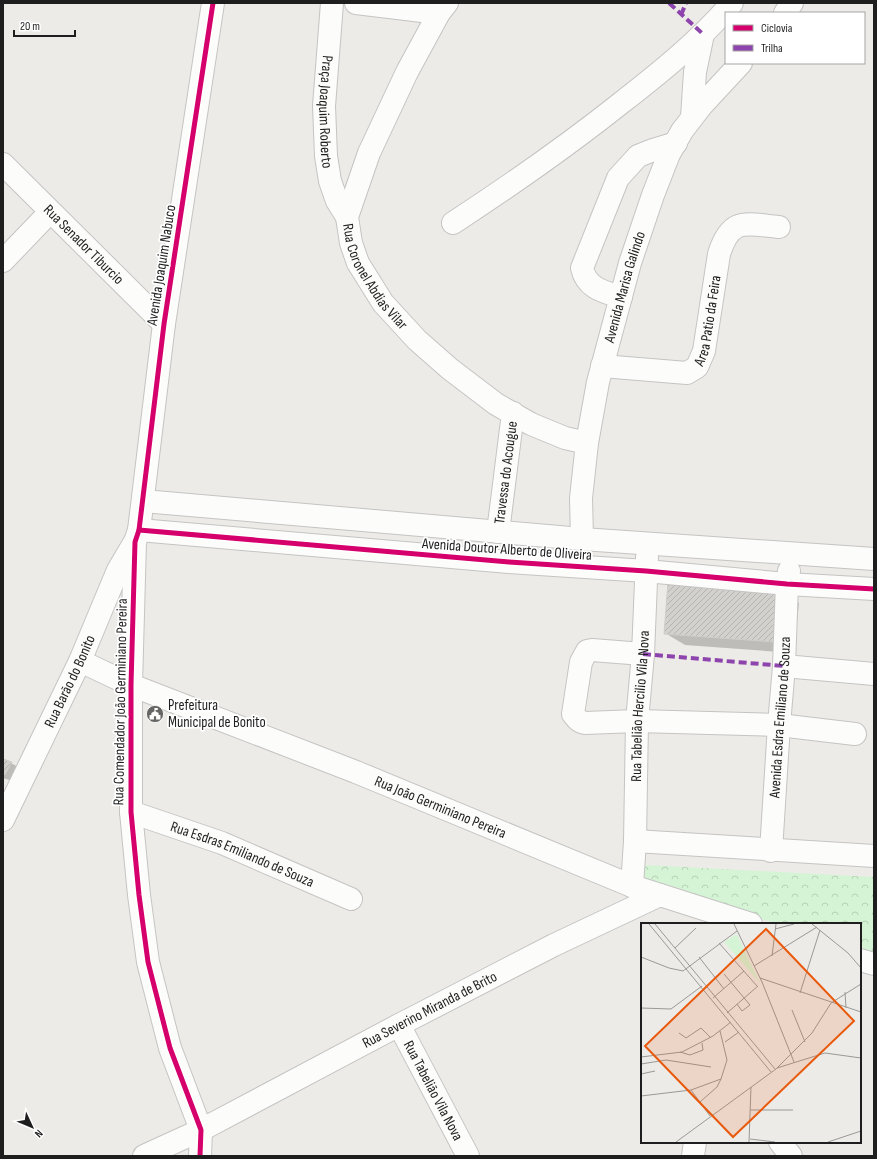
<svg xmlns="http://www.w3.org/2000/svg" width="877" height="1159" font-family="'Sofia Sans Condensed',sans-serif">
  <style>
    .park { fill: url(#park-crowns) }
    .shadow { fill: #0003 }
    .building { fill: url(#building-hatch); stroke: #d0cdc8 }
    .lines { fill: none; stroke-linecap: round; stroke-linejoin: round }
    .minor-casing { stroke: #c5c4c3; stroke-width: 24 }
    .minor { stroke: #fcfcfb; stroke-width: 22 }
    .quiet { stroke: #8e44ad; stroke-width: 4; stroke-dasharray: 8 4; stroke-linecap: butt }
    .cycleway-casing { stroke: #fff; stroke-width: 8 }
    .cycleway { stroke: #d6006c; stroke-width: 5 }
    .labels { text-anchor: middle; stroke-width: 3.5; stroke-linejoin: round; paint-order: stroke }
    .street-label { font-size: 15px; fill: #1e1e1e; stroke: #fff }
    .poi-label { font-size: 15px; fill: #1e1e1e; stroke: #fff; text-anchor: start }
    .inset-road { fill: none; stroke: #9a9997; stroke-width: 1 }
    .view { fill: #e8590c; fill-opacity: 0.15; stroke: #e8590c; stroke-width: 2 }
    .inset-edge { fill: none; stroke: #1e1e1e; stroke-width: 2 }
  </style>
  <defs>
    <pattern id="park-crowns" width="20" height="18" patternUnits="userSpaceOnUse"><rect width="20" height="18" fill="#d4f4d5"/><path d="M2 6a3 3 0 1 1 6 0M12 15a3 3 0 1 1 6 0" fill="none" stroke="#b6d1b6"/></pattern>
    <pattern id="building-hatch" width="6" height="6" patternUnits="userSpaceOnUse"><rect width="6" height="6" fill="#d3d1ce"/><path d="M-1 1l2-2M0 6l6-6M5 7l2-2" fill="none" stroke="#b5b3b0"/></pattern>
  </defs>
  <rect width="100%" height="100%" fill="#edebe7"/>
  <!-- park -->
  <path class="park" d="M647 865 874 877V953L860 949V924H778L643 883 637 872Z"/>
  <!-- shadow -->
  <g class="shadow">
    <path d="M779 591 799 603 794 653 685 645 665 633Z"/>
    <path d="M3 760 11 763 31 774 25 785 3 778Z"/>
  </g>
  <!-- building -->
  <g class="building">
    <path d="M668 582 779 590 775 642 664 634Z"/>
    <path d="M3 759 12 762 5 775 3 774Z"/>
  </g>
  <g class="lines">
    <defs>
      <g id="minor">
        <path id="s1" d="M332 3 324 106 326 156 330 181 337 201 347 217"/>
        <path d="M356 3 439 13"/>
        <path id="s2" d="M447 3 439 13 407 72 369 153 347 217 351 243 358 263 383 303 417 340 450 369 496 404 531 424 565 438 587 443"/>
        <path d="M785 13 792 3"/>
        <path d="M692 117 695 72 703 34"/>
        <path id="s3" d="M3 164 164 324"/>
        <path d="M453 223C511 185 567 146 621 103 661 72 699 41 732 3"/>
        <path d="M3 261 50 212"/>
        <path d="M621 297C604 292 586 288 582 268L618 178 638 156 653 150 676 143"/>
        <path id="s4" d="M602 366 687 373 697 367 704 351 719 254C731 216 746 224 779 227"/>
        <path d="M143 501 582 539 874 559"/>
        <path d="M139 530 509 562 646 571 787 584 874 589"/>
        <path id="s5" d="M498 532 513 413"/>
        <path id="s6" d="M582 539 581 498 587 443 598 382 630 263 653 195 669 154 682 131 702 105 741 63"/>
        <path d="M643 654 592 650 587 651 581 662 573 714C576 718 579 722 585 723L637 721 779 725 855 734"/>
        <path id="s7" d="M80 661 131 685 356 772 632 886 751 924"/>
        <path d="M784 666 874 674"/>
        <path id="s8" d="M131 812 222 843 351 899"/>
        <path id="s9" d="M3 820 80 661 118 570 134 543"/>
        <path d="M635 841 874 856"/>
        <path id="s10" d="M771 851 779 725 784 666 787 584 789 571"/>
        <path id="s11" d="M632 886 635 841 637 721 643 654 647 557"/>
        <path d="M860 960 874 964"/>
        <path id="s12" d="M399 1025 468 1156"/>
        <path d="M780 1142 791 1156"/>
        <path id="s13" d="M144 1156 201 1130 399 1025 554 945 660 895"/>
        <path d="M200 1156 201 1130 170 1048 148 962 139 895 131 812V685L135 542 139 530 164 324 213 3"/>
        <path d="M693 1156 695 1142"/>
      </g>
    </defs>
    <!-- minor casing -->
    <use href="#minor" class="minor-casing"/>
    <!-- minor -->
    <use href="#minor" class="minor"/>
    <!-- quiet -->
    <g class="quiet">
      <path d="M669 3 703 34"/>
      <path d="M681 15 686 3"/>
      <path d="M643 654 784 666"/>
    </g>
    <defs>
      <g id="cycleway">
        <path d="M139 530 509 562 646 571 787 584 874 589"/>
        <path d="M200 1156 201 1130 170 1048 148 962 139 895 131 812V685L135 542 139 530 164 324 213 3"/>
      </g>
    </defs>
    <!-- cycleway casing -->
    <use href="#cycleway" class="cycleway-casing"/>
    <!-- cycleway -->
    <use href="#cycleway" class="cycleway"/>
  </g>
  <!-- icons -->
  <defs>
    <symbol id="civic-disc" viewBox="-11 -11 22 22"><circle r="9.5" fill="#666664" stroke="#fff"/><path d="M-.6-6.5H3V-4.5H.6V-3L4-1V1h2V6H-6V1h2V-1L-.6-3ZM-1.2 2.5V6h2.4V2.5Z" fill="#fff"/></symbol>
  </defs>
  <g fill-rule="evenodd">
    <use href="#civic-disc" x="145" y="704" width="20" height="20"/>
  </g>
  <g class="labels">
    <!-- street labels -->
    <g class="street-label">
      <text dy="5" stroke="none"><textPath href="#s1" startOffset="109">Praça Joaquim Roberto</textPath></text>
      <text dy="5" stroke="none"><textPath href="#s3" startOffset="114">Rua Senador Tiburcio</textPath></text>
      <text transform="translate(161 265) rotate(-81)" y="5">Avenida Joaquim Nabuco</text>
      <text dy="5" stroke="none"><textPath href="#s2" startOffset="304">Rua Coronel Abdias Vilar</textPath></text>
      <text dy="5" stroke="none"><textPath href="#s6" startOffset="257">Avenida Marisa Galindo</textPath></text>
      <text dy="5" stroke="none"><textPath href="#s4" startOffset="145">Area Patio da Feira</textPath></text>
      <text dy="5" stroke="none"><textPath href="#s5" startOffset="60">Travessa do Acougue</textPath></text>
      <text transform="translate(507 549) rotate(4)" y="5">Avenida Doutor Alberto de Oliveira</text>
      <text dy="5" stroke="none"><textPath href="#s9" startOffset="154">Rua Barão do Bonito</textPath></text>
      <text transform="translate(120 702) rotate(-89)" y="5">Rua Comendador João Germiniano Pereira</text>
      <text dy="5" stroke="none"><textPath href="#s11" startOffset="180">Rua Tabelião Hercilio Vila Nova</textPath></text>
      <text dy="5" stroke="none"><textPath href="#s10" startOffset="134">Avenida Esdra Emiliano de Souza</textPath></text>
      <text dy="5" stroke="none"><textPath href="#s7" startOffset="389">Rua João Germiniano Pereira</textPath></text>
      <text dy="5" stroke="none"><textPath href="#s8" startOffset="119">Rua Esdras Emiliando de Souza</textPath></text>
      <text dy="5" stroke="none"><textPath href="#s13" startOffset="321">Rua Severino Miranda de Brito</textPath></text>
      <text dy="5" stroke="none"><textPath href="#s12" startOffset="74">Rua Tabelião Vila Nova</textPath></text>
    </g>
    <!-- poi labels -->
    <g class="poi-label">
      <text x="168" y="710">Prefeitura<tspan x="168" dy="17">Municipal de Bonito</tspan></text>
    </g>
  </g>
  <!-- overview -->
  <g transform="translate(641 923)">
    <rect width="220" height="220" fill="#edebe7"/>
    <path d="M94 12H96L119 60 83 19Z" fill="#d4f4d5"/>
    <path class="inset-road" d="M8 1 130 149M14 1 134 146M93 1 121 59 153 139M171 1 207 30 220 45M134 6 153 1M78 20 116 63M34 25 55 5M131 33 135 1M0 34 28 45 42 48 96 8M58 34 83 66M113 43 176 4M83 51 109 82 101 88 96 81M119 55 220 89M204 69 205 85M159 70 179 7M72 75 103 48M0 85 30 86 61 63M151 87 164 119M86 90 117 63M38 110 45 115 60 105 70 115M84 119 98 109M39 129 49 132 62 127 61 120M0 134 41 129 72 113 90 99M0 141 25 137 70 144M136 145 184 130 220 135M0 151 14 148M50 167 69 193M0 173 50 167 80 156 86 137 79 108M59 179 76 164 80 156M109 187H152M109 216 134 219M35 219 135 146 171 110 190 80 220 61M108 219 110 164M187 219 220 208"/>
    <path class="view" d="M125 6 213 98 92 214 4 123Z"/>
    <rect width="220" height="220" class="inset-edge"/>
  </g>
  <!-- border -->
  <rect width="877" height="1159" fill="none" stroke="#1e1e1e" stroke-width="8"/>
  <!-- legend -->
  <rect x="725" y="12" width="140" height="52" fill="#ffffff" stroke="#a5a5a5"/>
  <rect x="733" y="25" width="20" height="6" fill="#d6006c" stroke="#a5a5a5"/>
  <text x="761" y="32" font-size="12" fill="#1e1e1e">Ciclovia</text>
  <rect x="733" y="45" width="20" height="6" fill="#8e44ad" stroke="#a5a5a5"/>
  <text x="761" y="52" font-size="12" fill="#1e1e1e">Trilha</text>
  <!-- north arrow -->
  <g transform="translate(32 1127) rotate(134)" stroke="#ffffff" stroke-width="3" paint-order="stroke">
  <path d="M0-3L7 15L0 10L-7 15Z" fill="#1e1e1e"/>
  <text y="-6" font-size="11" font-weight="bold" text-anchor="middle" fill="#1e1e1e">N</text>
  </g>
  <!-- scale -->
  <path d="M14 30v6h61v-6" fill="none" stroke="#1e1e1e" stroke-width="2"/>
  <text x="20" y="30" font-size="12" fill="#1e1e1e" stroke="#ffffff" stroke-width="3" paint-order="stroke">20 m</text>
</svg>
